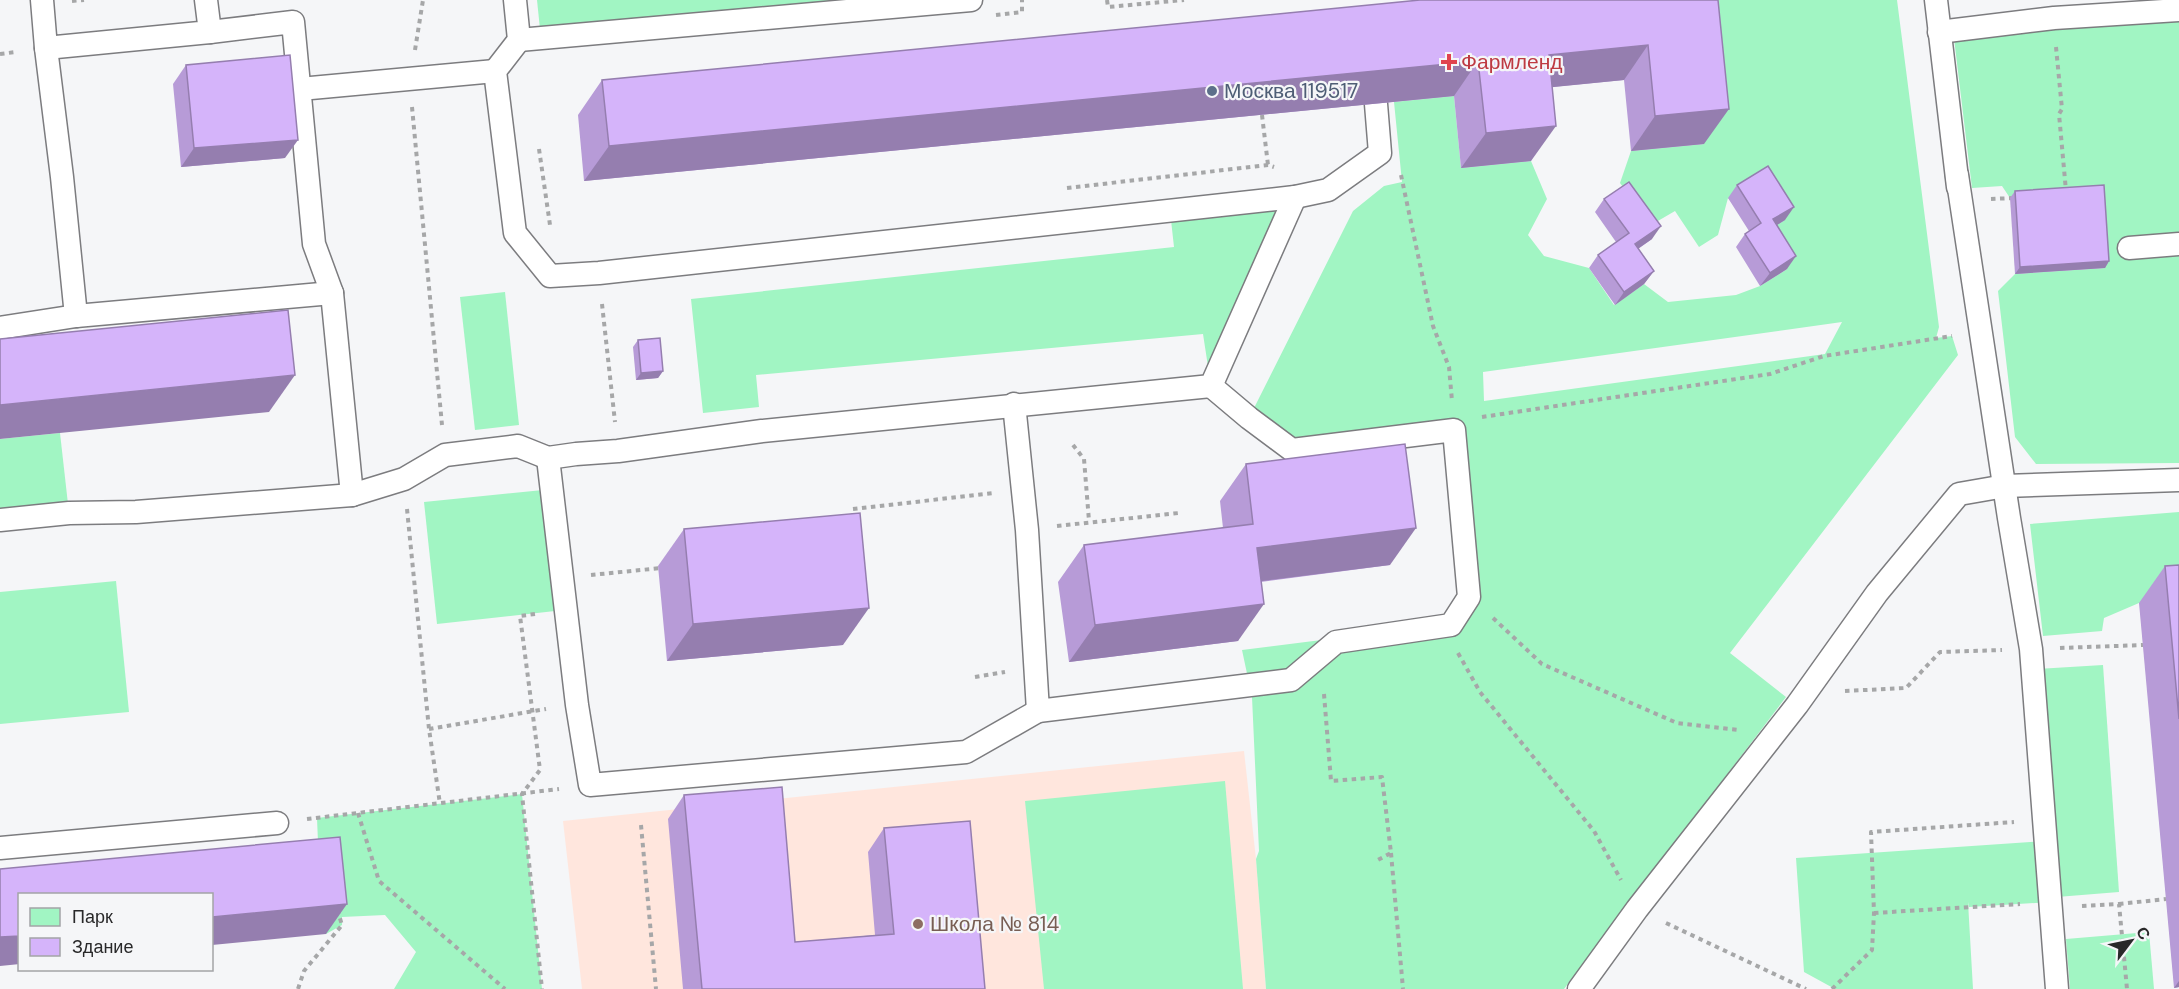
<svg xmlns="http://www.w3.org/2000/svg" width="2179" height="989" font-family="'DM Sans',sans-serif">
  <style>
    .education { fill: #ffe6dd }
    .green { fill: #a1f5c3; fill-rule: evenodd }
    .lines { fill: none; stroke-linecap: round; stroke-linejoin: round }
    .lane-casing { stroke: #7c7c7f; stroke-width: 25 }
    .path { stroke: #a6a7a8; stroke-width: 4; stroke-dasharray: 4.5 4.5; stroke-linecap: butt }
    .lane { stroke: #fff; stroke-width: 22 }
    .wall { fill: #b79bd7 }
    .shaded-wall { fill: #957eaf }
    .building { fill: #d5b4fa; stroke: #957eaf; stroke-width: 1.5 }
    .health-dot { fill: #e0444e; stroke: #f5f6f8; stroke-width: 2 }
    .service-dot { fill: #5c6f8a; stroke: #f5f6f8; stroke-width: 2 }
    .education-dot { fill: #8d6e63; stroke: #f5f6f8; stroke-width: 2 }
    .labels { text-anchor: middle; stroke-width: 4.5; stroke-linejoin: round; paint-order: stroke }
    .health-label { font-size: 21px; fill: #be3a42; stroke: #f5f6f8; text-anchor: start }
    .service-label { font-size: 21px; fill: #4e5e75; stroke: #f5f6f8; text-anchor: start }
    .education-label { font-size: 21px; fill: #785e54; stroke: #f5f6f8; text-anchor: start }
  </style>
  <rect width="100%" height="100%" fill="#f5f6f8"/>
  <!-- education -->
  <path class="education" d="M1244 751 1256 859 1266 989H582L563 821Z"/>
  <!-- green -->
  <g class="green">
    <path d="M537 0H971L541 39Z"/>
    <path d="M1690 0H1897L1939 327 1936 338 1952 336 1958 355 1730 653 1786 697 1564 989H1266L1256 859 1259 851 1252 697 1242 650 1448 624 1466 592 1454 430 1292 450 1249 418 1353 211 1384 186 1402 182 1394 102 1454 96 1461 168 1531 161 1547 199 1528 235 1544 256 1589 268 1614 305 1644 284 1668 302 1736 295 1760 286 1787 269 1728 198 1718 235 1699 247 1675 211 1651 225 1620 183 1631 151 1704 144ZM1842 322 1825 354 1484 401 1483 372Z"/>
    <path d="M2139 0H2179V463L2036 464 2015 437 1998 291 2015 274 2105 268 2010 198 2002 186 1972 188 1953 30 2140 13Z"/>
    <path d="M1295 197 1211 386 1203 334 756 375 759 407 703 413 691 299 1174 247 1170 211Z"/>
    <path d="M505 292 519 425 475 430 460 297Z"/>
    <path d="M60 433 69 513 0 520V439Z"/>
    <path d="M543 490 555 611 437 624 424 502Z"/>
    <path d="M2179 512V599L2139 603 2104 618 2102 631 2043 636 2030 524Z"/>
    <path d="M116 581 129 712 0 724V592Z"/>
    <path d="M2103 665 2119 892 2057 897 2037 669Z"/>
    <path d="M1225 781 1243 989H1044L1025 801Z"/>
    <path d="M522 794 542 989H394L416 952 385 915 342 917V925L326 934 319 867 317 818Z"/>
    <path d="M2046 841 2051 902 1969 907 1968 902 1973 989H1835L1804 972 1796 858Z"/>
    <path d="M2149 932 2154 989H2070L2066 939Z"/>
  </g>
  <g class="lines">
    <defs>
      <g id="lane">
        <path d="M42 0 46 48 210 32 206 0"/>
        <path d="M515 0 519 40 495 71 515 233 550 276 599 273 1295 197 1328 190 1380 153 1376 104"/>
        <path d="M1936 0 1958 187"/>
        <path d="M210 32 293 22 314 244 332 293 352 495"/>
        <path d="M1939 32 2054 18 2179 10"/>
        <path d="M519 40 971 0"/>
        <path d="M46 48 62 177 76 316"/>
        <path d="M300 89 495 71"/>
        <path d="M1957 175 2009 518 2031 649 2057 989"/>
        <path d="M2129 248 2179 244"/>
        <path d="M0 328 76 316 332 293"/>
        <path d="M1014 404 1027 530 1038 711 1291 680 1336 642 1451 625 1469 597 1454 430 1292 450 1249 418 1211 386"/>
        <path d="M548 458 577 705 590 785 966 752 1038 711"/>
        <path d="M0 520 69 513 136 512 352 495 404 479 445 455 518 446 548 458 576 454 618 451 762 431 1211 386 1295 197"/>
        <path d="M0 848 277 823"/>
        <path d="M1579 989 1637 909 1797 705 1877 593 1959 494 2005 486 2179 480"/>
      </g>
    </defs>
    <!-- lane casing -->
    <use href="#lane" class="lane-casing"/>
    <!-- path -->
    <g class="path">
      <path d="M1107 0 1108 7 1184 0"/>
      <path d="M72 1 84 0"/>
      <path d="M996 15 1022 12V0"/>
      <path d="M2056 47 2062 109 2059 114 2066 191"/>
      <path d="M415 50 423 0"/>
      <path d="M0 54 16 52"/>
      <path d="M412 107 442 425"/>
      <path d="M1262 115 1268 165"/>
      <path d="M539 149 550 225"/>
      <path d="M1401 175 1433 326 1449 367 1452 401"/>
      <path d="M1067 188 1268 165 1274 167"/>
      <path d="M1991 199 2014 198"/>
      <path d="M602 304 615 422"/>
      <path d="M1482 417 1770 374 1824 356 1952 336"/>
      <path d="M1073 445 1084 459 1089 521"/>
      <path d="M407 509 429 729 440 804"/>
      <path d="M853 518V509L994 493"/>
      <path d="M1057 526 1179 513"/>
      <path d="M591 575 661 568"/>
      <path d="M535 614 520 616 540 770 522 794 542 989"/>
      <path d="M1493 618 1542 664 1677 723 1739 730"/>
      <path d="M2060 648 2143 645"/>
      <path d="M1458 653 1480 692 1594 831 1621 880"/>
      <path d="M975 677 1005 672"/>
      <path d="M1845 691 1906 688 1940 652 2002 650"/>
      <path d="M1324 694 1331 781 1382 777 1391 853 1376 861"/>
      <path d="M429 729 546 709"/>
      <path d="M358 813 379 881 505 989"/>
      <path d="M307 819 559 789"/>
      <path d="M641 825 656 989"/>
      <path d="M1391 853 1403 989"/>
      <path d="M2119 904 2166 899"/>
      <path d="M2082 906 2119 904 2127 989"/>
      <path d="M1874 913 2020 904"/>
      <path d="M1666 923 1806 989"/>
      <path d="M298 989 304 971 342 925 338 912"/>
      <path d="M1832 989 1872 950 1874 913 1871 832 2014 822"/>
    </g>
    <!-- lane -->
    <use href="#lane" class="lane"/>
  </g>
  <!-- wall -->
  <g class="wall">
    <path d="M1718 0 1704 144 1631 151 1624 80 1552 87 1531 161 1461 168 1454 96 584 181 578 115 602 80Z"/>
    <path d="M186 65 285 158 181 167 173 84Z"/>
    <path d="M1737 185 1785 220 1777 225 1787 269 1760 286 1736 247 1745 234 1749 231 1728 198Z"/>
    <path d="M2015 191 2109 261 2105 268 2015 274 2010 198Z"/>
    <path d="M1604 199 1652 239 1638 249 1654 271 1644 284 1615 305 1589 268 1598 255 1616 242 1595 212Z"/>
    <path d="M638 340 663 371 658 378 636 380 633 347Z"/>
    <path d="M1246 464 1390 565 1261 582 1238 641 1069 662 1058 582 1084 545 1223 528 1220 501Z"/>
    <path d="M684 529 843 645 667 661 658 566Z"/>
    <path d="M2179 565V987L2174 988 2139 603 2165 566Z"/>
    <path d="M684 795 795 942 875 935 868 852 884 828 985 989H683L668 819Z"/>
  </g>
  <!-- shaded-wall -->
  <g class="shaded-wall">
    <path d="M1648 45 1624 80 1524 90 1549 55Z"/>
    <path d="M1478 61 1454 96 584 181 609 146Z"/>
    <path d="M1729 109 1704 144 1631 151 1655 116Z"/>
    <path d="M1556 126 1531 161 1461 168 1486 133Z"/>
    <path d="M298 140 285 158 181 167 194 148Z"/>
    <path d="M1794 207 1785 220 1764 233 1773 219Z"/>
    <path d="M1661 226 1652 239 1626 257 1635 244Z"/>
    <path d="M1796 256 1787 269 1760 286 1770 273Z"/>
    <path d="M2109 261 2105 268 2015 274 2020 267Z"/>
    <path d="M1654 271 1644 284 1615 305 1624 292Z"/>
    <path d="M663 371 658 378 636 380 641 373Z"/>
    <path d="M295 375 269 412 0 439V405Z"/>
    <path d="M1416 528 1390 565 1231 585 1257 548Z"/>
    <path d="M1264 604 1238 641 1069 662 1095 625Z"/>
    <path d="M869 608 843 645 667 661 693 624Z"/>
    <path d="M347 904 326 934 212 945V917Z"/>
    <path d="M20 936V964L0 966V937Z"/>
    <path d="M2179 981V987L2174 988Z"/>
  </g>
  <!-- building -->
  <g class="building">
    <path d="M1420 0H1718L1729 109 1655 116 1648 45 1549 55 1556 126 1486 133 1478 61 609 146 602 80Z"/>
    <path d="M290 55 298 140 194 148 186 65Z"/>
    <path d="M1768 166 1794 207 1773 219 1796 256 1770 273 1745 234 1761 223 1737 185Z"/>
    <path d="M1629 182 1661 226 1635 244 1654 271 1624 292 1598 255 1629 233 1604 199Z"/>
    <path d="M2104 185 2109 261 2020 267 2015 191Z"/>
    <path d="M288 310 295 375 0 405V339Z"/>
    <path d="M660 338 663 371 641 373 638 340Z"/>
    <path d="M1405 444 1416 528 1257 548 1264 604 1095 625 1084 545 1253 524 1246 464Z"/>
    <path d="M860 513 869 608 693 624 684 529Z"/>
    <path d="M2179 565V719L2165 566Z"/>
    <path d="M782 787 795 942 894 934 884 828 970 821 985 989H702L684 795Z"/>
    <path d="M340 837 347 904 212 917V894H20V936L0 937V869Z"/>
  </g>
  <!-- markers -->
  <path class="health-dot" d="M1446 53h6v6h6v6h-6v6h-6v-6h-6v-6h6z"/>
  <circle class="service-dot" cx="1212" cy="91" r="6"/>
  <circle class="education-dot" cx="918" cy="924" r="6"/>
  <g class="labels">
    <!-- health labels -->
    <g class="health-label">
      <text x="1461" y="69">Фармленд</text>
    </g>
    <!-- service labels -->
    <g class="service-label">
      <text x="1224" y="98">Москва 119517</text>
    </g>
    <!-- education labels -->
    <g class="education-label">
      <text x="930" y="931">Школа № 814</text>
    </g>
  </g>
  <!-- legend -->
  <rect x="18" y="893" width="195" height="78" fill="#f5f6f8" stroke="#a3a4a6" stroke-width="1.5"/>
  <rect x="30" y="908" width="30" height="18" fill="#a1f5c3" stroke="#a3a4a6" stroke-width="1.5"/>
  <text x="72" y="923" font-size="18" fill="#29292a">Парк</text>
  <rect x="30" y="938" width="30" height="18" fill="#d5b4fa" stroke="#a3a4a6" stroke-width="1.5"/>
  <text x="72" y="953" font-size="18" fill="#29292a">Здание</text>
  <!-- north arrow -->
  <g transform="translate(2131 941) rotate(58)" stroke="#f5f6f8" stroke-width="4.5" paint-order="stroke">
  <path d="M0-4.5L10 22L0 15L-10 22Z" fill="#29292a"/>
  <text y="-9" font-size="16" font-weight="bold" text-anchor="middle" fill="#29292a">С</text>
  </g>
</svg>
